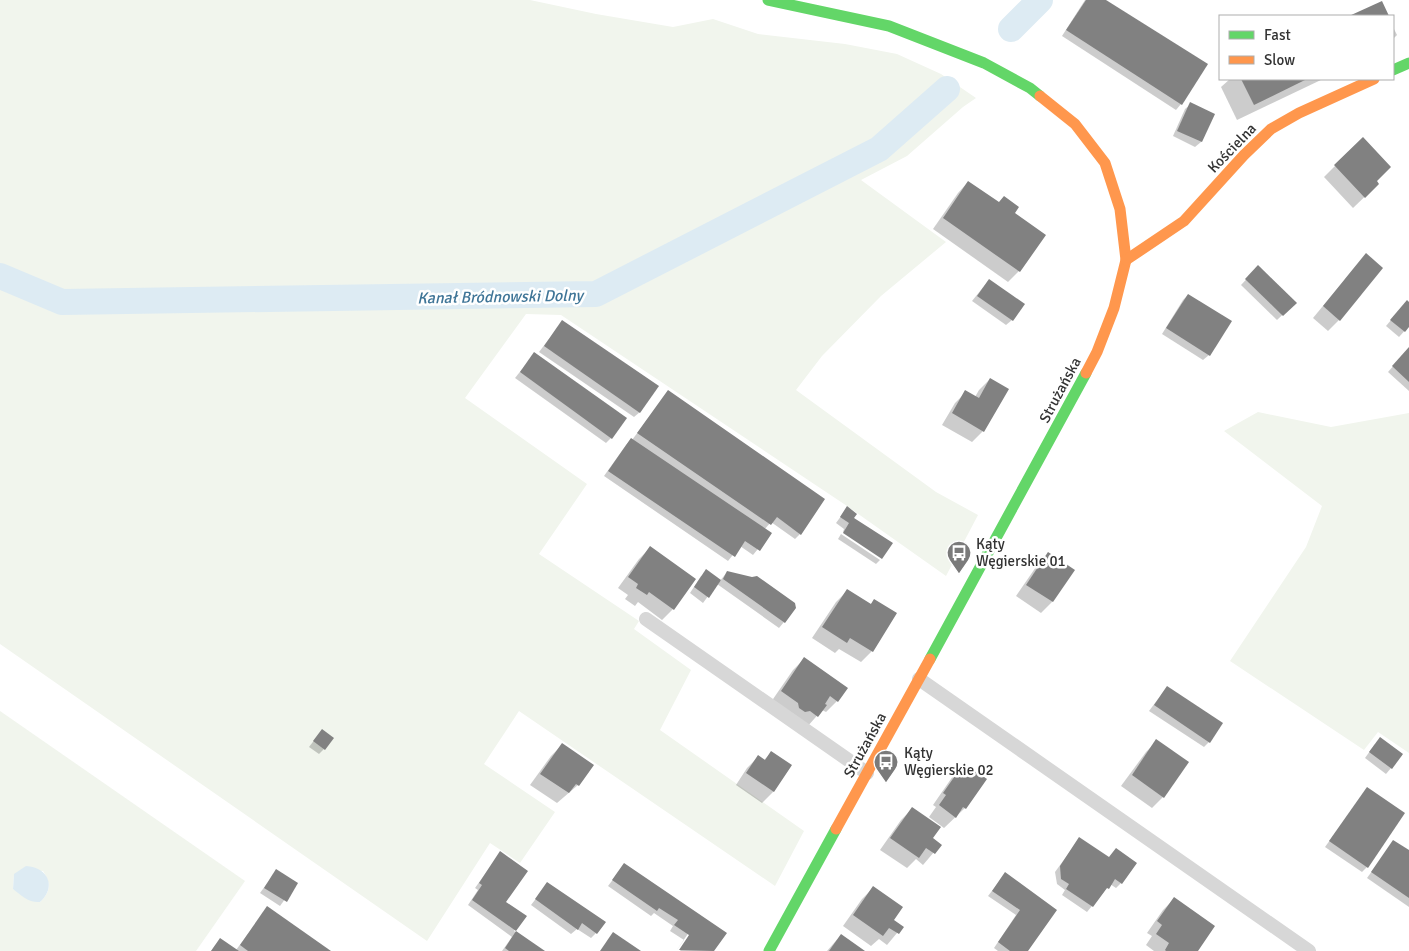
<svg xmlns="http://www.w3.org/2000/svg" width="1409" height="951" font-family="Signika,sans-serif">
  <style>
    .green { fill: #f1f5ed; fill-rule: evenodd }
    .water { fill: #ddebf3 }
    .shadow { fill: #0003 }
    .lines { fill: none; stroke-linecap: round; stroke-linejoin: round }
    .canal { stroke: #ddebf3; stroke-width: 26 }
    .building { fill: #818181 }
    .lane { stroke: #d7d7d7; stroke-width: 14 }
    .fast { stroke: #63d668; stroke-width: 11 }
    .slow { stroke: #ff974d; stroke-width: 11 }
    .labels { text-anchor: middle; stroke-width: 5; stroke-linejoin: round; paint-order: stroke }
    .street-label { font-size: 15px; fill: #333; stroke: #fff }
    .poi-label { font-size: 15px; fill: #333; stroke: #fff; text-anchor: start }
    .water-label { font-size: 16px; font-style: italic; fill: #3f7597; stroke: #fff }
  </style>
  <rect width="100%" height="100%" fill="#fff"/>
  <!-- green -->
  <g class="green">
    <path d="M0 0H530L596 14 673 27 713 19 758 34 845 44 897 54 941 74 976 98 963 107 907 156 861 180 946 242 881 296 822 356 796 390 936 492 978 515 946 576 847 506 561 315 526 314 465 398 587 484 539 554 639 621 634 629 691 670 660 730 804 831 775 886 519 711 484 764 555 812 520 863 490 843 427 941 0 644Z"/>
    <path d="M1258 412 1331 427 1409 413V753L1378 732 1364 750 1230 661 1306 547 1322 506 1224 431Z"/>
    <path d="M0 711 245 881 196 951H0ZM43 871C51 883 51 892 40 902L13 889 14 874Z"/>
  </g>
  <!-- water -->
  <path class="water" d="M26 866C48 867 57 887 40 902 29 903 22 896 13 889L14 874Z"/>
  <!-- shadow -->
  <g class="shadow">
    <path d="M1085 0H1104L1206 65 1181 104 1176 110 1062 36Z"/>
    <path d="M1393 27 1397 35 1393 39Z"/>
    <path d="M1230 79H1323L1237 120 1221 87Z"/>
    <path d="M1191 104 1213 115 1201 142 1195 147 1173 136 1185 109Z"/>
    <path d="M1335 166 1375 181 1378 184 1353 208 1324 177Z"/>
    <path d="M968 182 1013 213 1019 271 1008 282 933 229 958 193Z"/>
    <path d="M1356 266 1339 320 1328 331 1313 318Z"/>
    <path d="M1258 267 1295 303 1277 320 1241 285Z"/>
    <path d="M989 280 1012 320 1006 325 972 301Z"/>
    <path d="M1188 295 1209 355 1203 360 1162 334 1183 300Z"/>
    <path d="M1409 303V326L1399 337 1386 326 1402 307Z"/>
    <path d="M562 322 640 412 634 417 539 352Z"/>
    <path d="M1409 348V391L1388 372Z"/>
    <path d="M535 353 611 438 606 443 515 378Z"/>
    <path d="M990 379 983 431 972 442 942 425 955 403 966 392 975 397 979 390Z"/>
    <path d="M668 392 800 534 795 539 771 522 764 530 770 534 753 555 740 546 728 561 604 476 626 445 631 439 632 440Z"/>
    <path d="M847 508 882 558 843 532 844 529 836 523Z"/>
    <path d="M841 534 880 560 876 564 838 539Z"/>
    <path d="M650 548 673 609 662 620 638 602 635 606 625 599 628 595 618 588 639 559Z"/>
    <path d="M1049 553 1073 570 1052 602 1041 613 1016 596 1038 564Z"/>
    <path d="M727 572 784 622 779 628 717 584 703 603 690 593 701 576 720 581Z"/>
    <path d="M847 591 870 605 874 600 872 651 861 662 839 649 835 653 812 638 836 602Z"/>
    <path d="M804 659 846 688 837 701 826 712 822 710 807 727 771 702 793 670Z"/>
    <path d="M1167 687 1209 742 1204 747 1149 711Z"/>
    <path d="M322 730 324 749 319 754 309 747Z"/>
    <path d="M1157 741 1163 797 1152 808 1121 786 1146 752Z"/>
    <path d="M1375 744 1402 755 1386 774 1365 758Z"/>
    <path d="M562 745 578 785 557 803 530 785 551 756Z"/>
    <path d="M772 752 791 766 773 792 762 803 736 785 747 768 758 757 763 761Z"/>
    <path d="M964 765 965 808 944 828 929 817 936 807 933 805 953 776Z"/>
    <path d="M1367 789V867L1362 872 1325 847Z"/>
    <path d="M912 809 931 839 940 845 923 865 916 859 907 868 880 850 901 820Z"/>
    <path d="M1079 839 1121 883 1116 888 1110 884 1087 912 1062 895 1065 890 1057 884 1055 872Z"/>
    <path d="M1394 841 1409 852V907L1367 878Z"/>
    <path d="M500 853 505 903 525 917 514 931 542 951H502L512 937 468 905 478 890 475 888Z"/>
    <path d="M624 865 725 934 713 951H680L695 928H692L676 951 684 940 670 931 673 926 654 913 651 916 608 886Z"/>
    <path d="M276 871 296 884 280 906 260 893Z"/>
    <path d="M1005 874 1055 910 1027 951H998L994 948 1016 915 988 896Z"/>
    <path d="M548 883 596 933 591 938 577 929 571 934 531 905Z"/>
    <path d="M873 888 892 921 902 927 887 945 879 939 871 946 843 926 862 899Z"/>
    <path d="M1174 899 1196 951H1154L1146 945 1152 936 1147 933 1163 910Z"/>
    <path d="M267 908 328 951H211L220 939 236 950Z"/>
    <path d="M841 935 863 951H827Z"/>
  </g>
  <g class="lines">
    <!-- canal -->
    <g class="canal">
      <path d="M1011 29 1040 0"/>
      <path d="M0 276 62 302 596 294 879 149 947 89"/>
    </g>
  </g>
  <!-- building -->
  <g class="building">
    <path d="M1086 0H1106L1208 64 1182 105 1066 30Z"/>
    <path d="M1382 1 1389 16H1349Z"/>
    <path d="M1241 79H1307L1254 105Z"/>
    <path d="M1190 102 1215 114 1202 142 1177 131Z"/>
    <path d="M1363 137 1391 167 1377 181 1379 184 1365 198 1334 165Z"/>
    <path d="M968 181 999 202 1004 196 1019 207 1015 213 1046 235 1020 272 943 218Z"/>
    <path d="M1366 253 1383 268 1340 321 1323 306Z"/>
    <path d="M1258 265 1297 303 1283 316 1245 279Z"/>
    <path d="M989 279 1025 304 1013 321 977 296Z"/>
    <path d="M1188 294 1232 321 1210 356 1166 328Z"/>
    <path d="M1407 300 1409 302V327L1405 332 1390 320Z"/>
    <path d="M562 320 659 386 640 413 544 346Z"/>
    <path d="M1409 347V382L1392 366Z"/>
    <path d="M534 352 627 418 612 439 520 372Z"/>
    <path d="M990 378 1009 389 984 432 952 413 965 390 979 398Z"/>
    <path d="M668 390 825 499 801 535 777 517 771 525 637 433Z"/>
    <path d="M631 438 772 533 760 551 745 541 735 557 608 471Z"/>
    <path d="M847 506 857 514 854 518 893 543 882 559 843 533 849 523 840 517Z"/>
    <path d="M650 546 696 579 674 610 649 592 647 595 636 588 638 584 628 577Z"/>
    <path d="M1048 552 1075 570 1053 602 1026 585Z"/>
    <path d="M706 569 721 580 709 598 694 587Z"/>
    <path d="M727 571 752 577 757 576 795 603 796 608 785 623 723 579Z"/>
    <path d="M847 589 871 604 874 599 897 613 873 652 850 638 847 643 822 627Z"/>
    <path d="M804 657 848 688 838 702 830 696 825 704 827 705 818 717 810 711 805 712 799 708 798 703 781 691Z"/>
    <path d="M1167 686 1223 723 1210 743 1154 705Z"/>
    <path d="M322 729 334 738 325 750 313 741Z"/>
    <path d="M1380 737 1403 754 1392 769 1369 752Z"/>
    <path d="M1156 739 1189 762 1164 798 1132 775Z"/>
    <path d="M562 743 594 765 579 786 576 784 569 793 540 774Z"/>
    <path d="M771 751 792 765 774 792 746 773 758 755 765 760Z"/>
    <path d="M964 763 987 779 966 809 963 807 956 818 939 805 946 795 943 793Z"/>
    <path d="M1367 787 1405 813 1368 868 1329 841Z"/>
    <path d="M912 807 941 827 933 838 942 845 935 854 926 848 919 858 890 838Z"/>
    <path d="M1079 837 1109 857 1116 848 1137 863 1122 884 1115 879 1109 889 1107 888 1093 907 1066 889 1069 884 1061 879 1060 866Z"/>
    <path d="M1393 840 1409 850V898L1371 872Z"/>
    <path d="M500 851 528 871 506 902 527 916 516 931 472 900 482 885 479 883Z"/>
    <path d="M624 863 727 933 714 951 679 950 689 935 674 925 678 920 659 908 657 911 612 880Z"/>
    <path d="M276 869 298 883 287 902 264 888Z"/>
    <path d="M1005 872 1057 910 1028 951H1010L998 942 1020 910 992 891Z"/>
    <path d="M547 882 606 922 597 934 582 923 578 930 535 899Z"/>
    <path d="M873 886 903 907 894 920 904 927 899 934 889 928 883 936 853 915Z"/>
    <path d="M1174 897 1215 926 1198 951H1166L1165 950 1169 943 1156 934 1162 925 1157 921Z"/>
    <path d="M267 906 331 951H248L240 945Z"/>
    <path d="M516 931 529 940 545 951H509L505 948Z"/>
    <path d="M613 932 641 951H600Z"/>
    <path d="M841 934 865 951H829Z"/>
    <path d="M220 938 239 951H211Z"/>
  </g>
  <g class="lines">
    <!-- lane -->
    <g class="lane">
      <path d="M646 619 867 773"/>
      <path d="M919 679 1309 951"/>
    </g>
    <!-- fast -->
    <g class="fast">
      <path d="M768 0 889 26 984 63 1030 88 1040 96"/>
      <path d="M1393 70 1409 63"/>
      <path d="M930 659 1086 373"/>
      <path d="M769 951 836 829"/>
    </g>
    <!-- slow -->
    <g class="slow">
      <path d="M1040 96 1075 124 1105 163 1120 209 1126 260 1114 308 1097 352 1086 373"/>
      <path d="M1126 260 1184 221 1244 155 1271 129 1299 113 1374 79"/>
      <path d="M836 829 930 659"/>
    </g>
  </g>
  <!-- icons -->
  <defs>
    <symbol id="bus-pin" viewBox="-11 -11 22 30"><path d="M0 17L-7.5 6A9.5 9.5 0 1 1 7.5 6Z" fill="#7a7a7a" stroke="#fff"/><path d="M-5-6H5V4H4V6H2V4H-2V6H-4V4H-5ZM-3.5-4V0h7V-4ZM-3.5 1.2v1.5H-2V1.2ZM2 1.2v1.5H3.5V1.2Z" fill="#fff"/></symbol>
  </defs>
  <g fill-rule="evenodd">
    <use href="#bus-pin" x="945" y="539" width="28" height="38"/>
    <use href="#bus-pin" x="872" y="748" width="28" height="38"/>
  </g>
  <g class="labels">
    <!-- street labels -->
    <g class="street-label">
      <text transform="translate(1232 148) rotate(-46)" y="5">Kościelna</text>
      <text transform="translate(1060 390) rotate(-62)" y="5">Strużańska</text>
      <text transform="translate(865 745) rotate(-61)" y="5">Strużańska</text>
    </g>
    <!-- poi labels -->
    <g class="poi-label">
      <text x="976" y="549">Kąty<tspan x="976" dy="17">Węgierskie 01</tspan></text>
      <text x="904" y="758">Kąty<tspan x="904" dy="17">Węgierskie 02</tspan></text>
    </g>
    <!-- water labels -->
    <g class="water-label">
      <text transform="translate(500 296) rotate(-1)" y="6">Kanał Bródnowski Dolny</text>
    </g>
  </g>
  <!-- legend -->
  <rect x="1219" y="15" width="175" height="65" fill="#ffffff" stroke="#adadad"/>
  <rect x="1229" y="31" width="25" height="8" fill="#63d668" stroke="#adadad"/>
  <text x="1264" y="40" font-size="15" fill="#333333">Fast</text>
  <rect x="1229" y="56" width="25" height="8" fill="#ff974d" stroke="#adadad"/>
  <text x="1264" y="65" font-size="15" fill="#333333">Slow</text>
</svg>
